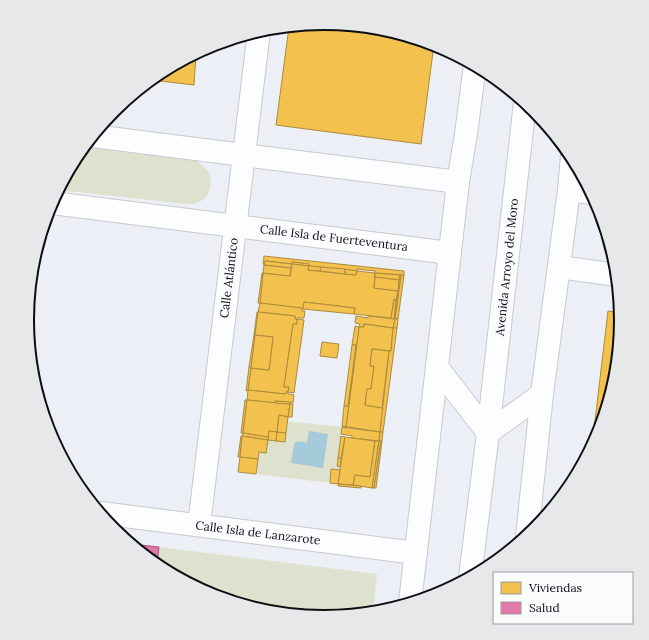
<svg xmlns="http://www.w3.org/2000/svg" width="649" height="640" font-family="Lora,serif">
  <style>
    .green { fill: #dde1ce }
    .water { fill: #a5cbda }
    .homes { fill: #f2c14e; stroke: #ad8b3c }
    .health { fill: #e377a8; stroke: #a2587b }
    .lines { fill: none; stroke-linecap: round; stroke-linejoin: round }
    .street-casing { stroke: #c8cacf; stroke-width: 24 }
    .secondary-casing { stroke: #c8cacf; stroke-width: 24 }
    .primary-casing { stroke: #c8cacf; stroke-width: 24 }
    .street { stroke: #fcfdfe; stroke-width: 22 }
    .secondary { stroke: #fcfdfe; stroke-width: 22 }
    .primary { stroke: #fcfdfe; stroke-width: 22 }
    .labels { text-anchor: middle; stroke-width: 4; stroke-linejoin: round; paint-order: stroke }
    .street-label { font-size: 12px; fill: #0c0e11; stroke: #fafbfd }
    .rim { fill: none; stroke: #0c0e11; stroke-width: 2 }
  </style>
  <rect width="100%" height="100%" fill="#eceff5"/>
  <!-- green -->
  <g class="green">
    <path d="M84 147 197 161C200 164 204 167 207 170 215 181 210 197 199 202 195 204 190 204 186 204L59 190 78 155Z"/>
    <path d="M287 421 342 427 337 466 340 467V470L331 469 330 483 256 474 259 452 266 453 268 440 285 442Z"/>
    <path d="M159 547 377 574 373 612 324 617 266 611 211 594 157 565Z"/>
  </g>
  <!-- water -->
  <path class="water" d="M309 431 328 434 323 468 291 463 294 444C297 440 303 442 307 443Z"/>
  <!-- homes -->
  <g class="homes">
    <path d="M325 23 383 29 434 44 421 144 276 125 289 27Z"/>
    <path d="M196 54 194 85 152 80 160 73Z"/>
    <path d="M264 256 404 271V275L375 273V271L357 269V271L309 266V264L292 262V264L265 261 264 265 263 264Z"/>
    <path d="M265 261 292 264 291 268 264 265Z"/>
    <path d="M292 262 309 264V266L292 264Z"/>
    <path d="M292 264 309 266 308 270 345 274 356 275 357 271 375 273 374 288 398 291 396 300 394 299 391 318 354 314 355 308 304 302 303 309 260 303 263 273 290 276Z"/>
    <path d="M264 265 291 268 290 276 263 273Z"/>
    <path d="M309 266 321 267 320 271 308 270Z"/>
    <path d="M321 267 345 269V274L320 271Z"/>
    <path d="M345 269 357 271 356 275 345 274Z"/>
    <path d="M262 273H263L260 303H258Z"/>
    <path d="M375 273 400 275 399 280 375 277Z"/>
    <path d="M400 275 401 276 395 319H394Z"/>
    <path d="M404 275 398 319H395L401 276Z"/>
    <path d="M375 277 399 280 398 291 374 288Z"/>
    <path d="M394 299 396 300 394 319 391 318Z"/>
    <path d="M304 302 355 308 354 314 303 309Z"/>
    <path d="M260 303 302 308V311H305L304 318H297V319H295V316L258 312Z"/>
    <path d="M608 311 621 313V320L616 378 599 434 592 446Z"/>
    <path d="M257 312H258L255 335H254Z"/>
    <path d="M258 312 295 316V319H297V324H293L284 387H289L288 392H286L285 394 248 390 251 368 269 370 273 337 255 335Z"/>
    <path d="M356 316 368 318V316L395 319 393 328 364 324V327H359L360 324 355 323Z"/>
    <path d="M297 319 304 320 294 393 288 392 289 387H284L293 324H297Z"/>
    <path d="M395 319H398L397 328H393Z"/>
    <path d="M364 324 393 328 391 351 372 349 370 366H374L371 389H367L365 405 383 408 380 432 342 426 346 427 359 327H364Z"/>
    <path d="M355 326 359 327 346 427 342 426 344 406H348L356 345H352Z"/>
    <path d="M393 328H397L383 432H380L389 351H391Z"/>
    <path d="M254 335H255L251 368 249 367Z"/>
    <path d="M255 335 273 337 269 370 251 368Z"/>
    <path d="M322 342 339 344 337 358 320 356Z"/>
    <path d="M352 345H356L348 406H344Z"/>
    <path d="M372 349 389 351 382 408 365 405 367 389H371L374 366H370Z"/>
    <path d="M249 367 251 368 248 390 246 391Z"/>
    <path d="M248 390 285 394 286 392H288V394L294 395 293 403 275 401 274 403 247 400Z"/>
    <path d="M245 400H247L243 433H241Z"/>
    <path d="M247 400 290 404 288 417 279 415 277 432 269 431 268 437 243 433Z"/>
    <path d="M275 401 290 402V404L274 403Z"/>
    <path d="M290 404H293L292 417H288Z"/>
    <path d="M279 415 288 417 286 433 277 432Z"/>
    <path d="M342 427 380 432 379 441 352 438V436L341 434Z"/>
    <path d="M269 431 277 432 276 441 268 440Z"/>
    <path d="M277 432 286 433 285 442 276 441Z"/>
    <path d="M380 432H383L382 441H379Z"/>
    <path d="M243 433 268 437V440L242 436Z"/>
    <path d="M241 436H242L240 457H238Z"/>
    <path d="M242 436 268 440 266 453 259 452 258 459 240 457Z"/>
    <path d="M341 436 345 437 341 458H338Z"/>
    <path d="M345 437 375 441 370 477 355 475 353 485 338 484Z"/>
    <path d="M375 441H379L372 488 353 485 355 475 370 477Z"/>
    <path d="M379 441H381L374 488H372Z"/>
    <path d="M381 441H382L376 488H374Z"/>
    <path d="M240 457 258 459 256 474 238 472Z"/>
    <path d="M338 458H341L340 467 337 466Z"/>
    <path d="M331 469 340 470 338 484 330 483Z"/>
    <path d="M338 484 361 486V488L338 486Z"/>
  </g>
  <!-- health -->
  <path class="health" d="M132 544 159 547 157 565Z"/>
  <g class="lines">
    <defs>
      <g id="street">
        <path d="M93 136 458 182"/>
        <path d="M569 190 592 193"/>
        <path d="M52 203 450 253"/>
        <path d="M559 267 617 275"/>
        <path d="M101 513 416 553"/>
        <path d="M199 525 259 31"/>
      </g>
      <g id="secondary">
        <path d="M437 367 488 433 542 394"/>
        <path d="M527 536 542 394 569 190 572 156"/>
        <path d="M410 603 458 182 466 134 475 65"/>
      </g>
      <path id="primary" d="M470 577 488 433 525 102"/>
    </defs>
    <!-- street casing -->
    <use href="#street" class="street-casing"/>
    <!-- secondary casing -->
    <use href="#secondary" class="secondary-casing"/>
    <!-- primary casing -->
    <use href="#primary" class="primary-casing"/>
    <!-- street -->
    <use href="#street" class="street"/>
    <!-- secondary -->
    <use href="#secondary" class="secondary"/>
    <!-- primary -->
    <use href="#primary" class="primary"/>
  </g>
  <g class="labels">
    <!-- street labels -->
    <g class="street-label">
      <text transform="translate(334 238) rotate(7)" y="4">Calle Isla de Fuerteventura</text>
      <text transform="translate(507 267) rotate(-84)" y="4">Avenida Arroyo del Moro</text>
      <text transform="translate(229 278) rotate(-83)" y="4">Calle Atlántico</text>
      <text transform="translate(258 533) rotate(7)" y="4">Calle Isla de Lanzarote</text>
    </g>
  </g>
  <!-- crop -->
  <path d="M0 0H649V640H0ZM34 320a290 290 0 1 1 580 0a290 290 0 1 1-580 0Z" fill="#e7e8ea" fill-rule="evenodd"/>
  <path class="rim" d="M34 320a290 290 0 1 1 580 0a290 290 0 1 1-580 0Z"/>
  <!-- legend -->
  <rect x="493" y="572" width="140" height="52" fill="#fafbfd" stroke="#9b9c9f"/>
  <rect x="501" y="582" width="20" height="12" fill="#f2c14e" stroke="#9b9c9f"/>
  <text x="529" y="592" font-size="12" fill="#0c0e11">Viviendas</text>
  <rect x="501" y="602" width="20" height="12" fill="#e377a8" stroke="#9b9c9f"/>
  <text x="529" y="612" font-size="12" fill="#0c0e11">Salud</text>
</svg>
